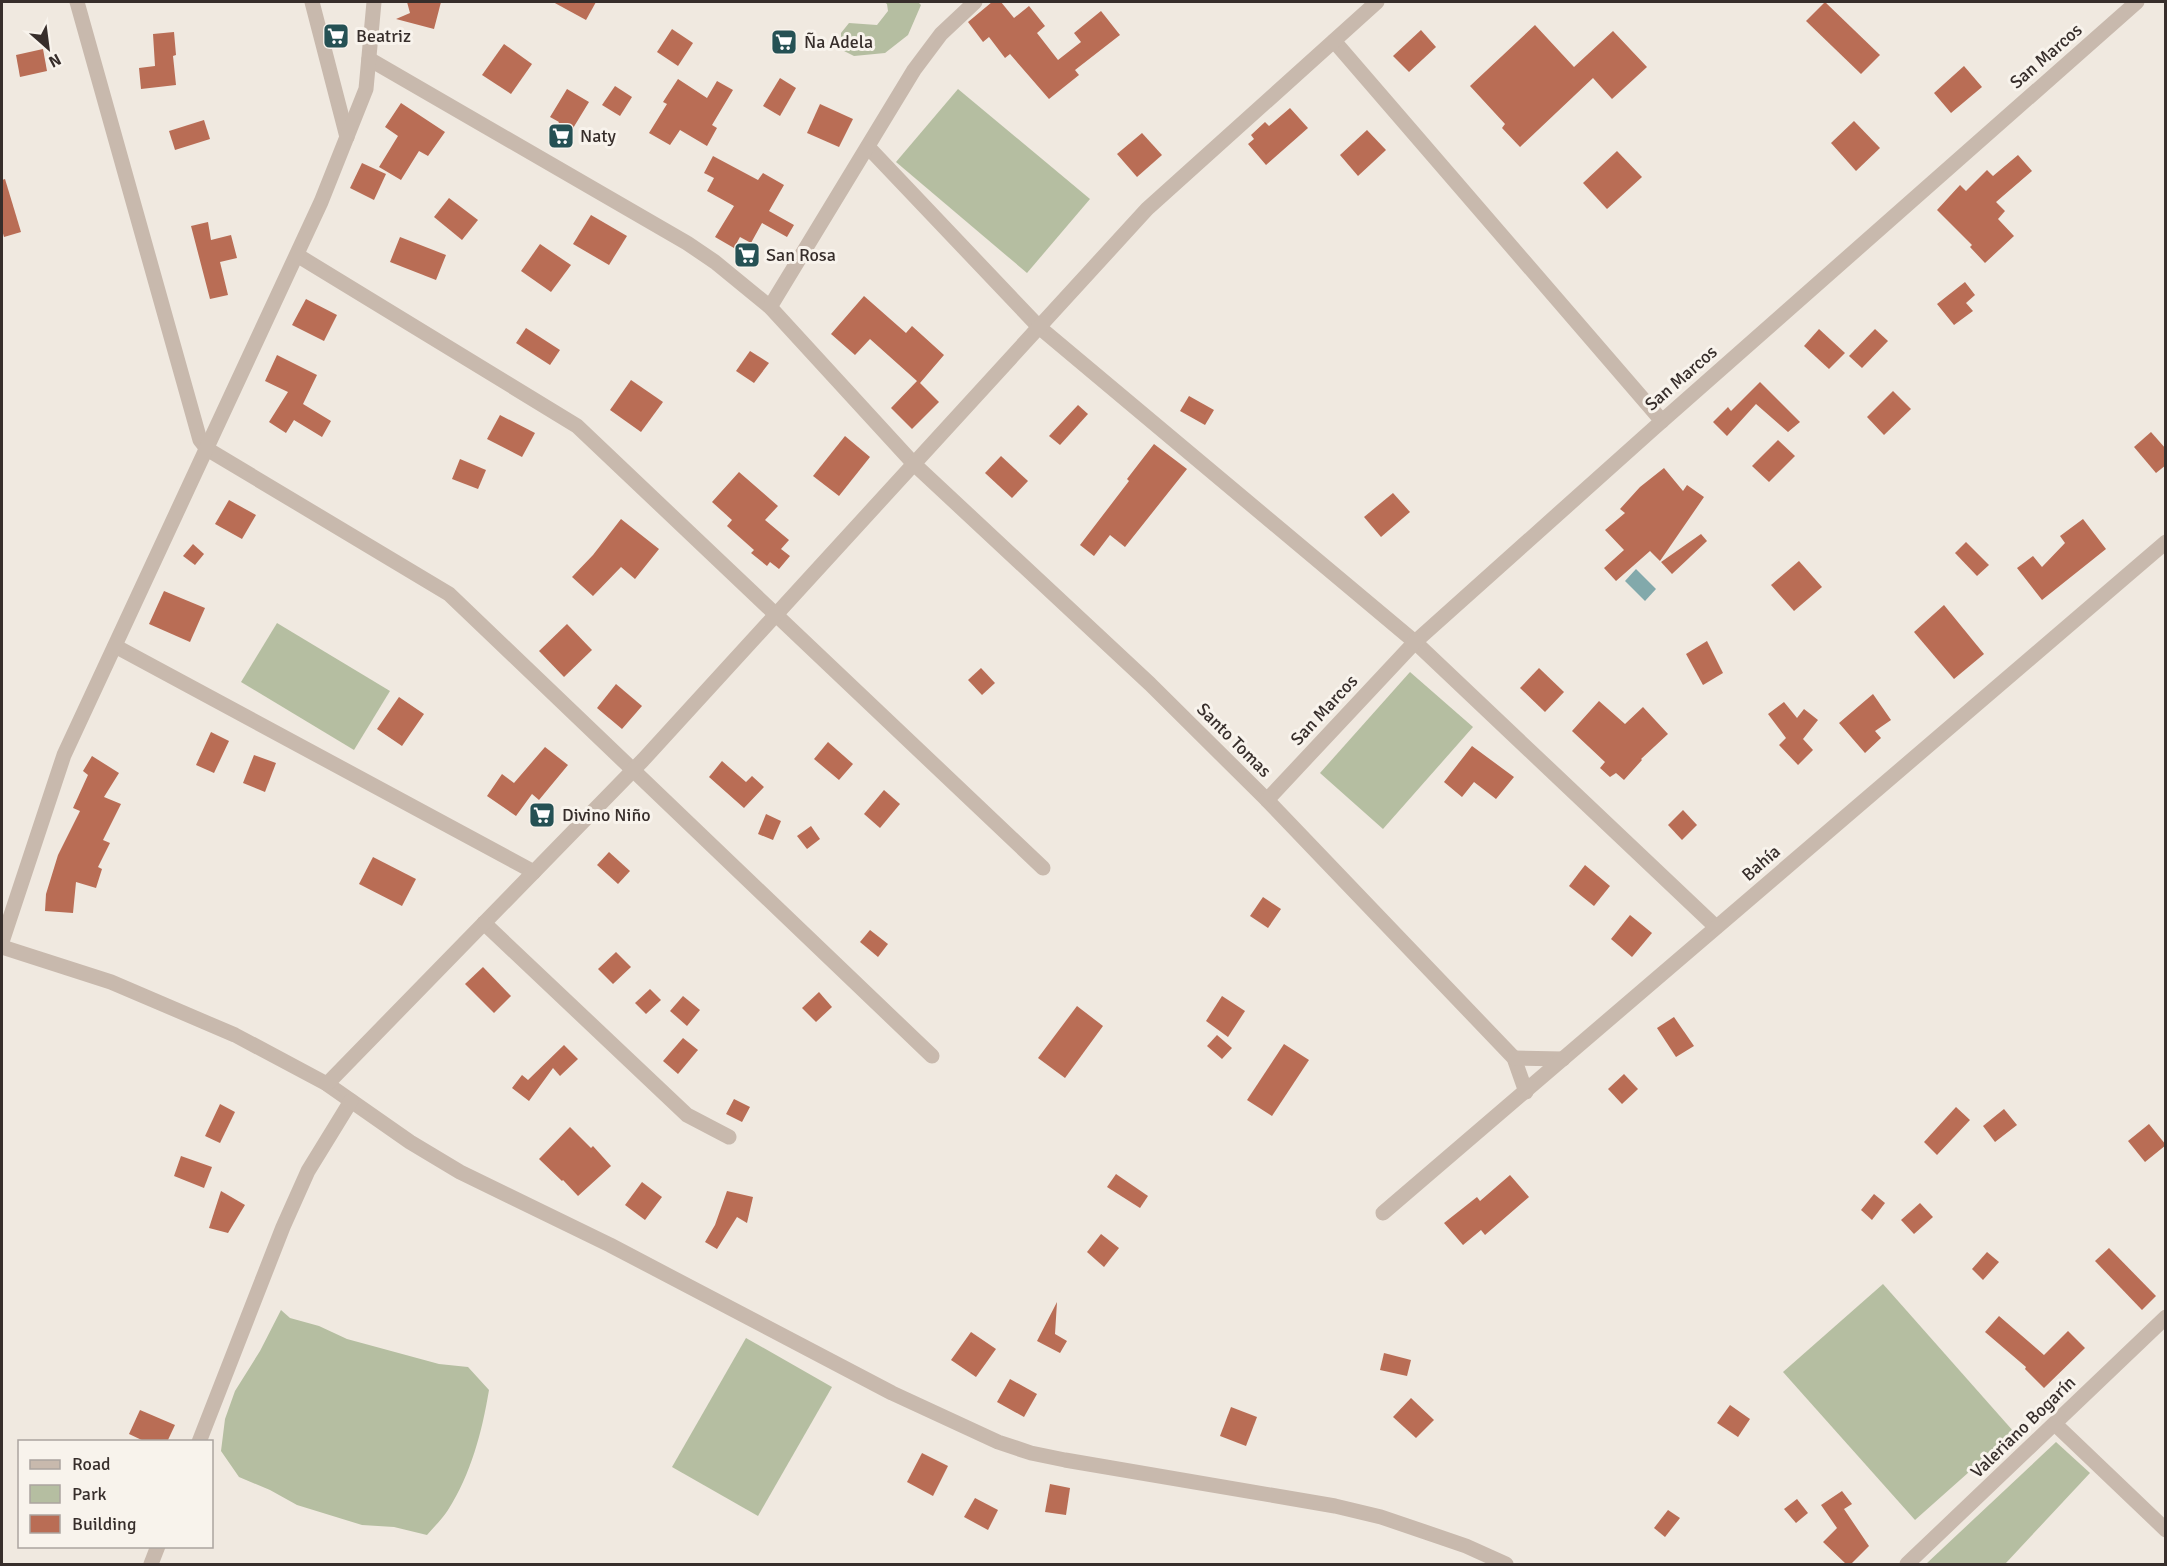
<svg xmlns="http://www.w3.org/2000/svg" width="2167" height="1566" font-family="Signika,sans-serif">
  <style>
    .green { fill: #b5bea1 }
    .water { fill: #82a9ab }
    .building { fill: #b96d55 }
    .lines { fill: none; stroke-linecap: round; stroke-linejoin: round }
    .minor { stroke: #c8b9ad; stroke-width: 15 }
    .labels { text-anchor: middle; stroke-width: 6; stroke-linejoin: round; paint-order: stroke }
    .poi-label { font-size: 18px; fill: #372e2b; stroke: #f8f3ec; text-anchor: start }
    .street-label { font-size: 18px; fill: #372e2b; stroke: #f8f3ec }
  </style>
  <rect width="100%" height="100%" fill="#f0e9e0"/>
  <!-- green -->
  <g class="green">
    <path d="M884 2H918L921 5 908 35 885 53 854 56 844 51 841 45V33L849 23 877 25 888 11 887 4Z"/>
    <path d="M958 89 1090 199 1027 273 896 162Z"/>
    <path d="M277 623 390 691 354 750 241 682Z"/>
    <path d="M1410 672 1473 727 1383 829 1320 773Z"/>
    <path d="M1883 1284 2014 1432 1915 1520 1783 1372Z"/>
    <path d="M281 1310 290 1318 319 1326 347 1339 439 1364 468 1367 489 1390C482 1432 471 1474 448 1510 442 1519 434 1527 427 1535L394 1527 362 1525 297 1505 270 1490 239 1477 221 1451 225 1419 235 1391 260 1351Z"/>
    <path d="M746 1338 832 1387 758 1516 672 1467Z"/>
    <path d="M2056 1442 2090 1473 2005 1564H1926Z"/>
  </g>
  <!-- water -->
  <path class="water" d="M1636 569 1656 589 1645 601 1625 581Z"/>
  <!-- building -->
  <g class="building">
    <path d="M407 2H441L434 29 396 19 410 13Z"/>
    <path d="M553 2H596L586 20Z"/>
    <path d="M992 2H1001L1014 18 1029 6 1045 26 1037 33 1058 60 1081 42 1074 33 1101 11 1120 35 1075 70 1079 75 1049 99 1010 54 1005 58 989 37 983 42 968 22Z"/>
    <path d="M1825 2 1880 55 1861 74 1806 21Z"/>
    <path d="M1535 25 1574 67 1613 31 1647 67 1612 99 1593 78 1520 147 1502 128 1505 124 1470 86Z"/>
    <path d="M672 29 693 43 678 66 657 52Z"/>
    <path d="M1421 30 1436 47 1409 72 1393 56Z"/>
    <path d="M174 32 176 55 173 56 176 85 141 89 139 68 155 66 153 34Z"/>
    <path d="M504 44 532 64 511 94 482 75Z"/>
    <path d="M43 49 47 71 20 77 16 55Z"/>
    <path d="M1964 66 1982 87 1951 113 1934 93Z"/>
    <path d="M780 78 796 88 780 116 763 106Z"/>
    <path d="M678 79 707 98 717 81 733 90 712 125 717 128 707 146 680 130 670 145 649 133 667 104 663 102Z"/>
    <path d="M615 86 632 97 620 116 602 105Z"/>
    <path d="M567 89 589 102 564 143 552 135 559 122 550 117Z"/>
    <path d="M401 103 445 132 428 156 419 151 401 180 379 167 398 136 385 127Z"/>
    <path d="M820 104 853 119 839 147 807 133Z"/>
    <path d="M1290 108 1308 128 1266 165 1248 144 1254 139 1251 135 1265 122 1269 126Z"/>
    <path d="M204 120 210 139 175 150 169 131Z"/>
    <path d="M1854 121 1880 148 1856 171 1831 143Z"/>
    <path d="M1367 130 1386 150 1358 176 1340 155Z"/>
    <path d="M1142 133 1162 155 1137 177 1117 154Z"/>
    <path d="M1617 151 1642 177 1607 209 1583 183Z"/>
    <path d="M2018 155 2032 171 1996 202 2005 211 1998 219 2014 236 1985 263 1970 247 1972 245 1937 210 1960 185 1966 191 1987 170 1993 176Z"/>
    <path d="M713 156 758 180 763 173 784 185 769 211 794 225 787 237 762 223 751 243 740 237 734 248 715 237 734 206 707 191 714 178 704 173Z"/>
    <path d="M362 163 386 174 374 200 350 188Z"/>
    <path d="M5 179 21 232 4 237 2 230V180Z"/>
    <path d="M449 198 478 220 462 240 434 217Z"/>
    <path d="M591 215 627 236 609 265 573 244Z"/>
    <path d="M208 222 211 240 231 235 237 258 220 262 228 295 210 299 191 226Z"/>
    <path d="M400 237 446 255 436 280 390 262Z"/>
    <path d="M540 244 571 265 551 292 521 271Z"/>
    <path d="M1965 282 1975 295 1966 303 1973 311 1954 325 1937 304Z"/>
    <path d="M864 296 906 333 912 326 944 355 920 383 939 402 912 429 891 408 917 381 870 339 855 355 831 334Z"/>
    <path d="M306 299 337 315 324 341 292 325Z"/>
    <path d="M526 328 560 350 550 365 516 343Z"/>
    <path d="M1819 329 1845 353 1829 369 1804 346Z"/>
    <path d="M1875 329 1888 341 1862 368 1849 356Z"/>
    <path d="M750 351 769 363 754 383 736 371Z"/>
    <path d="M277 355 317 375 303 404 331 421 322 437 294 420 286 433 269 422 288 392 265 381Z"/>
    <path d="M631 380 663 402 641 432 610 410Z"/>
    <path d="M1760 382 1800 422 1788 432 1756 404 1727 436 1713 422 1728 407 1731 411Z"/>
    <path d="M1893 391 1911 409 1884 435 1867 417Z"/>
    <path d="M1189 396 1214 410 1205 425 1180 411Z"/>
    <path d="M1078 405 1088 414 1060 445 1049 436Z"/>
    <path d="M500 415 535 433 522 457 487 439Z"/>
    <path d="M2151 432 2166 449V465L2156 473 2134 447Z"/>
    <path d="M845 436 870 457 839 496 813 476Z"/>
    <path d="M1778 440 1795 456 1769 482 1752 466Z"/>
    <path d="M1154 444 1187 469 1125 547 1110 535 1094 556 1080 545 1129 481 1127 479Z"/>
    <path d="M1001 456 1028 481 1012 498 985 473Z"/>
    <path d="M460 459 486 470 478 489 452 479Z"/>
    <path d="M1664 468 1683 491 1687 485 1704 497 1660 561 1650 551 1616 581 1604 568 1624 550 1605 530 1625 513 1620 509 1640 487Z"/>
    <path d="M739 472 778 506 765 520 789 540 781 549 790 556 779 569 770 562 767 566 751 553 754 550 727 526 732 520 712 502Z"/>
    <path d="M1393 493 1410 512 1381 537 1364 517Z"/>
    <path d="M229 500 256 515 242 539 215 524Z"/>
    <path d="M621 519 659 549 635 579 621 567 593 596 572 577 593 555Z"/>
    <path d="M2083 519 2106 549 2042 600 2017 568 2033 556 2042 567 2065 543 2060 536Z"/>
    <path d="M1701 534 1707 541 1672 574 1661 562Z"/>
    <path d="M1966 542 1989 565 1977 576 1955 553Z"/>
    <path d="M193 544 204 554 195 565 183 556Z"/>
    <path d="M1799 561 1822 587 1794 611 1771 585Z"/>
    <path d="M164 591 205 608 190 642 149 624Z"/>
    <path d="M1944 605 1984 654 1954 679 1914 632Z"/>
    <path d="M567 624 592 650 564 677 539 651Z"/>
    <path d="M1707 641 1723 673 1703 685 1686 654Z"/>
    <path d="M981 668 995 683 982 695 968 680Z"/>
    <path d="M1539 668 1564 692 1545 712 1520 688Z"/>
    <path d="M616 684 642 706 622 729 597 708Z"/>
    <path d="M1873 694 1891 720 1875 731 1881 738 1865 753 1839 723Z"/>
    <path d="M399 697 424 714 402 746 377 729Z"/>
    <path d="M1599 701 1625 724 1643 707 1668 734 1641 759 1642 760 1624 780 1616 773 1610 777 1600 768 1605 762 1572 731Z"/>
    <path d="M1784 702 1797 718 1804 709 1818 720 1803 739 1813 750 1798 765 1779 745 1786 738 1768 714Z"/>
    <path d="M211 732 229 741 214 773 196 765Z"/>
    <path d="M828 742 853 764 839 780 814 759Z"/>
    <path d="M1472 746 1514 777 1496 799 1474 782 1462 797 1444 782Z"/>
    <path d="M545 747 568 765 539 800 532 794 516 816 487 796 502 774 514 783Z"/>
    <path d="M254 755 276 763 265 792 243 783Z"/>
    <path d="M92 756 119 773 104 797 121 804 103 840 110 843 98 867 102 869 96 888 76 882 73 913 45 911 46 894 58 855 80 811 73 808 88 775 83 771Z"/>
    <path d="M722 761 746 782 752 776 764 787 744 808 709 777Z"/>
    <path d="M884 790 900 804 880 828 864 814Z"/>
    <path d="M1683 810 1697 825 1682 840 1668 825Z"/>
    <path d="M766 814 781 821 773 840 758 834Z"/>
    <path d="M811 826 820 839 807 849 797 836Z"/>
    <path d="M609 852 630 871 618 884 597 865Z"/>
    <path d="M373 857 416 879 402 906 359 884Z"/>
    <path d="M1585 865 1610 886 1594 906 1569 886Z"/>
    <path d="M1263 897 1281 909 1268 928 1250 916Z"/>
    <path d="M1630 915 1652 933 1632 957 1611 939Z"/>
    <path d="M870 930 888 944 878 957 860 942Z"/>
    <path d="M616 952 631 967 613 984 598 969Z"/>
    <path d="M483 967 511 996 494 1013 465 984Z"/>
    <path d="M650 989 661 1000 646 1014 635 1003Z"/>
    <path d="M819 992 832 1007 816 1022 802 1008Z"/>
    <path d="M683 996 700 1010 687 1026 670 1011Z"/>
    <path d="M1222 996 1245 1011 1228 1037 1206 1021Z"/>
    <path d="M1077 1006 1103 1026 1065 1078 1038 1058Z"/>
    <path d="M1674 1017 1694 1046 1676 1057 1657 1028Z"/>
    <path d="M1217 1035 1232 1048 1222 1059 1207 1046Z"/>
    <path d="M683 1038 698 1050 678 1074 663 1061Z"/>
    <path d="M1284 1044 1309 1060 1272 1116 1247 1100Z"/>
    <path d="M564 1045 578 1059 560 1076 553 1068 529 1101 512 1088 522 1075 528 1080Z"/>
    <path d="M1624 1074 1638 1089 1622 1104 1608 1089Z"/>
    <path d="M734 1099 750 1107 742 1122 726 1114Z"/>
    <path d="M220 1104 235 1112 220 1143 205 1136Z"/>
    <path d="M1956 1107 1970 1120 1937 1155 1924 1142Z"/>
    <path d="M2004 1109 2017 1125 1995 1142 1983 1126Z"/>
    <path d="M2149 1124 2166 1145 2145 1162 2128 1141Z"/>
    <path d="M570 1127 591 1148 593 1146 611 1166 578 1196 563 1180 562 1181 539 1159Z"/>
    <path d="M181 1156 212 1167 204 1188 174 1176Z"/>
    <path d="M1116 1174 1148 1196 1140 1208 1107 1187Z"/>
    <path d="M1510 1175 1529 1197 1485 1235 1481 1230 1463 1245 1444 1223 1477 1197 1480 1201Z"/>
    <path d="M642 1182 662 1197 645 1220 625 1205Z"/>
    <path d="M221 1191 245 1205 228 1233 209 1228Z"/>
    <path d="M727 1191 753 1197 747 1223 737 1217 717 1249 705 1242 715 1225Z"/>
    <path d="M1874 1194 1885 1203 1872 1220 1861 1210Z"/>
    <path d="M1920 1203 1933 1217 1914 1234 1901 1220Z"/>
    <path d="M1101 1234 1119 1248 1104 1267 1087 1252Z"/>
    <path d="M2109 1248 2156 1296 2142 1310 2095 1261Z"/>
    <path d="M1987 1252 1999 1262 1983 1280 1972 1269Z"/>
    <path d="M1057 1302 1055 1334 1067 1341 1060 1353 1037 1341Z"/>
    <path d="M1999 1316 2044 1355 2068 1331 2085 1348 2044 1388 2025 1369 2026 1367 1985 1332Z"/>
    <path d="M971 1332 996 1349 976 1377 951 1360Z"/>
    <path d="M1384 1353 1411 1360 1407 1376 1380 1370Z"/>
    <path d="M1010 1379 1037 1394 1024 1417 997 1402Z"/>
    <path d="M1411 1398 1434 1420 1416 1438 1393 1417Z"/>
    <path d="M1730 1405 1750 1419 1738 1437 1717 1423Z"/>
    <path d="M1231 1407 1257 1417 1246 1446 1220 1436Z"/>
    <path d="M140 1410 175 1425 167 1442H146L129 1434Z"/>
    <path d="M922 1453 948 1466 933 1496 907 1482Z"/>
    <path d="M1050 1484 1070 1488 1066 1515 1045 1512Z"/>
    <path d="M1842 1491 1852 1504 1844 1509 1869 1546 1851 1564H1846L1823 1542 1837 1528 1821 1505Z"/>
    <path d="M975 1498 998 1510 988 1530 964 1517Z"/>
    <path d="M1797 1499 1808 1513 1796 1523 1784 1509Z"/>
    <path d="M1668 1510 1680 1518 1665 1537 1654 1528Z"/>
  </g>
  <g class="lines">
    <!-- minor -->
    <g class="minor">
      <path d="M77 2 200 440 207 449 449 594 932 1056"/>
      <path d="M312 2 347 137"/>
      <path d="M1334 41 1662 421"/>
      <path d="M369 59 687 243 715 262 770 307 914 464 1150 684 1267 800 1514 1058 1526 1092"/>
      <path d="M868 147 1039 327 1415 642 1716 927"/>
      <path d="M297 255 577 426 1043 868"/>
      <path d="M770 307 914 70 941 34 975 2"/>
      <path d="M115 646 534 872"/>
      <path d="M1267 800 1415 642 1653 429 2137 2"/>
      <path d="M484 923 687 1115 729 1137"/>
      <path d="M2 942 64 755 321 202 366 89 374 2"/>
      <path d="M2 947 111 982 235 1035 327 1084 410 1142 460 1172 610 1245 892 1393 998 1442 1031 1453 1065 1460 1335 1506 1381 1517 1466 1546 1506 1564"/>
      <path d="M1514 1058 1563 1059"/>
      <path d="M327 1084 643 760 1147 209 1377 2"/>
      <path d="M1383 1213 2166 542"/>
      <path d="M2055 1424 2166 1530"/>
      <path d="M199 1442 283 1227 308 1171 351 1101"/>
      <path d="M151 1564 158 1546"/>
      <path d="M1907 1564 2166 1317"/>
    </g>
  </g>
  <!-- icons -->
  <defs>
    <symbol id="supermarket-square" viewBox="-11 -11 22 22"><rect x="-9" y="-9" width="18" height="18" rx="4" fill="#255154" stroke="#f8f3ec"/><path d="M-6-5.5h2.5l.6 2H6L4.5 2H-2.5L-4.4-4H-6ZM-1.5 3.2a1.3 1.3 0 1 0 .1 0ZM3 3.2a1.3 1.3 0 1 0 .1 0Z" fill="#fff"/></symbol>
  </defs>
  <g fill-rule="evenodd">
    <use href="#supermarket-square" x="321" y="21" width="30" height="30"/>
    <use href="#supermarket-square" x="769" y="27" width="30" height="30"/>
    <use href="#supermarket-square" x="546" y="121" width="30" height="30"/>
    <use href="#supermarket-square" x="732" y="240" width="30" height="30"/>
    <use href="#supermarket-square" x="527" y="800" width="30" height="30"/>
  </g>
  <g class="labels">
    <!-- poi labels -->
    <g class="poi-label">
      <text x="356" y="42">Beatriz</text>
      <text x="804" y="48">Ña Adela</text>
      <text x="580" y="142">Naty</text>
      <text x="766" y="261">San Rosa</text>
      <text x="562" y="821">Divino Niño</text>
    </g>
    <!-- street labels -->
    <g class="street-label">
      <text transform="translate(2046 56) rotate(-41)" y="6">San Marcos</text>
      <text transform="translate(1681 378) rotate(-41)" y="6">San Marcos</text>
      <text transform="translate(1324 710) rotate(-47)" y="6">San Marcos</text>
      <text transform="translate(1234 740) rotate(45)" y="6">Santo Tomas</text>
      <text transform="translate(1761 863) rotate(-41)" y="6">Bahía</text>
      <text transform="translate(2023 1427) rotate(-44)" y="6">Valeriano Bogarín</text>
    </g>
  </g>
  <!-- border -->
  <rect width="2167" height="1566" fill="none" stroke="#372e2b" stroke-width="6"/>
  <!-- legend -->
  <rect x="18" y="1440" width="195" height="108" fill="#f8f3ec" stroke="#aba49f" stroke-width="1.5"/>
  <rect x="30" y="1460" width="30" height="9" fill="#c8b9ad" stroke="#aba49f" stroke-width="1.5"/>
  <text x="72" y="1470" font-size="18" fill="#372e2b">Road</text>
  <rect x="30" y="1485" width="30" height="18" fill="#b5bea1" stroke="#aba49f" stroke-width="1.5"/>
  <text x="72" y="1500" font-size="18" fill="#372e2b">Park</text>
  <rect x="30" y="1515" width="30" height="18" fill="#b96d55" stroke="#aba49f" stroke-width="1.5"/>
  <text x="72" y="1530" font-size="18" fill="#372e2b">Building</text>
  <!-- north arrow -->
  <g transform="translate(48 48) rotate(152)" stroke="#f8f3ec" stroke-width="4.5" paint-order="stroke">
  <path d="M0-4.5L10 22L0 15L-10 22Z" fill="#372e2b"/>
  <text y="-9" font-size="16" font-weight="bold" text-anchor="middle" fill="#372e2b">N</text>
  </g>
</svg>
